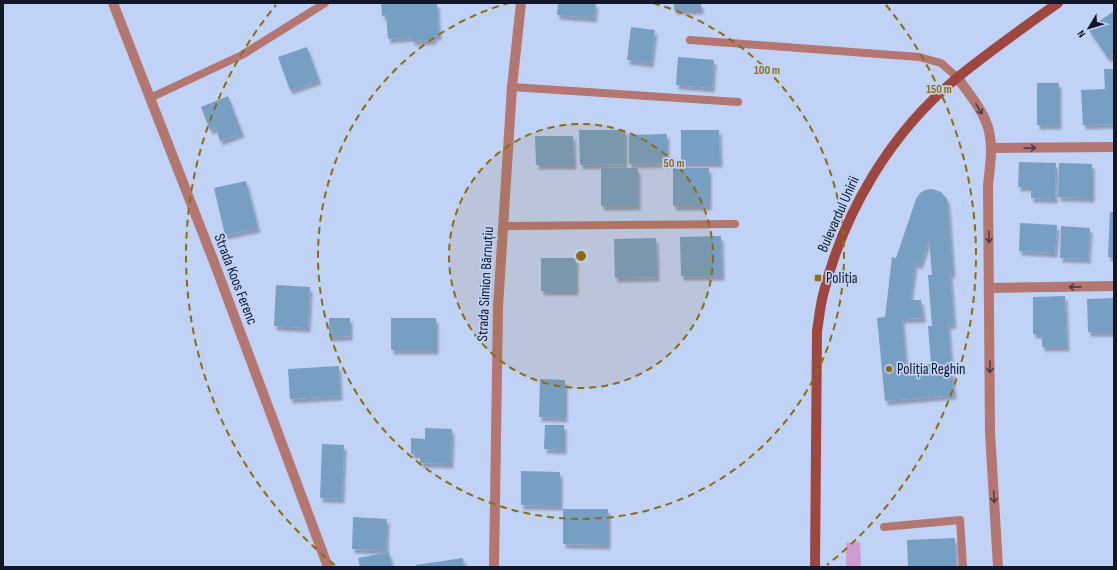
<svg xmlns="http://www.w3.org/2000/svg" width="1117" height="570" font-family="'Sofia Sans Condensed',sans-serif">
  <style>
    .green { fill: #ce9ccf }
    .building { fill: #779fc3; fill-rule: evenodd; filter: url(#shadow) }
    .lines { fill: none; stroke-linecap: round; stroke-linejoin: round }
    .lane { stroke: #b37670; stroke-width: 8 }
    .street { stroke: #b37670; stroke-width: 10 }
    .secondary { stroke: #9e4741; stroke-width: 10 }
    .oneway { stroke: #513d45 }
    .ring { fill: none; stroke: #8d6c0f; stroke-width: 2; stroke-dasharray: 7 5 }
    .poi-dot { fill: #8d6c0f; stroke: #c1d2f7; stroke-width: 1.5 }
    .labels { text-anchor: middle; stroke-width: 3.5; stroke-linejoin: round; paint-order: stroke }
    .street-label { font-size: 15px; fill: #101728; stroke: #c1d2f7 }
    .poi-label { font-size: 15px; fill: #101728; stroke: #c1d2f7; text-anchor: start }
    .centre { fill: #8d6c0f; stroke: #c1d2f7; stroke-width: 2 }
    .ring-label { font-size: 12px; text-anchor: middle; font-weight: bold; fill: #8d6c0f; stroke: #c1d2f7; stroke-width: 3.5; stroke-linejoin: round; paint-order: stroke }
  </style>
  <defs>
    <filter id="shadow"><feDropShadow dx="2.5" dy="4.5" stdDeviation="1" flood-color="#0004"/></filter>
  </defs>
  <rect width="100%" height="100%" fill="#c1d2f7"/>
  <!-- green -->
  <path class="green" d="M860 542 861 567H846V543Z"/>
  <!-- building -->
  <g class="building">
    <path d="M381 3H437L439 36H434V40L412 41V37L388 39 386 15 382 16Z"/>
    <path d="M558 3H596L594 18 557 15Z"/>
    <rect x="674" y="3" width="27" height="7"/>
    <path d="M1114 11V54L1108 58 1088 29Z"/>
    <path d="M631 27 655 30 651 63 627 60Z"/>
    <path d="M307 47 319 80 290 90 278 57Z"/>
    <path d="M678 57 714 60 712 88 676 85Z"/>
    <path d="M1104 69H1114V124L1083 125 1081 90 1105 89Z"/>
    <rect x="1037" y="83" width="22" height="42"/>
    <path d="M228 96 242 133 220 141 216 128 210 130 201 107Z"/>
    <path d="M579 130H625V164L580 165Z"/>
    <path d="M681 130H719L720 163H681Z"/>
    <path d="M667 134V163L629 164V135Z"/>
    <path d="M535 136H573L574 165H536Z"/>
    <path d="M1019 162 1056 163 1055 199 1031 198V187H1018Z"/>
    <path d="M1059 163 1092 164V198L1058 197Z"/>
    <rect x="601" y="168" width="37" height="38"/>
    <rect x="673" y="168" width="36" height="38"/>
    <path d="M246 181 258 228 225 235 214 188Z"/>
    <path d="M932 189 941 192 947 199 948 205 953 273H950L954 324 948 325 954 395 885 401 877 318 885 317 892 257 896 258 916 199 920 193 925 190ZM929 239 932 275H928L932 326H928L931 364 906 366 902 319 923 318 921 300H910L915 263 920 265Z"/>
    <path d="M1110 212H1114V257H1108Z"/>
    <path d="M1020 223 1057 225 1055 253 1019 251Z"/>
    <path d="M1061 226 1090 228 1088 259 1060 258Z"/>
    <path d="M721 236 722 276H681L680 237Z"/>
    <path d="M656 238 657 277 615 278 614 239Z"/>
    <rect x="541" y="258" width="35" height="33"/>
    <path d="M276 285 310 287 308 328 274 326Z"/>
    <path d="M1065 296 1067 347H1042V334H1033V297Z"/>
    <path d="M1114 298V332H1088L1087 299Z"/>
    <path d="M329 318H350V336L329 337Z"/>
    <rect x="391" y="318" width="45" height="32"/>
    <path d="M339 366 340 396 290 399 288 369Z"/>
    <path d="M540 379 565 380V418L539 417Z"/>
    <path d="M545 425H564V450L544 449Z"/>
    <path d="M425 428 452 429 451 464 420 463V454H411V438L425 439Z"/>
    <path d="M322 444 344 445 342 499 320 498Z"/>
    <path d="M521 471 560 472V506L521 505Z"/>
    <path d="M563 509H608V545L563 544Z"/>
    <path d="M353 517 387 519 386 550 352 549Z"/>
    <path d="M955 538 956 567H908L907 540Z"/>
    <path d="M389 552 392 567H360L358 558Z"/>
    <path d="M463 558 464 567H416V565Z"/>
  </g>
  <g class="lines">
    <!-- lane -->
    <g class="lane">
      <path d="M690 40 919 57 941 63 957 77"/>
      <path d="M512 87 738 102"/>
      <path d="M150 98 242 55 325 3"/>
      <path d="M503 226 735 224"/>
      <path d="M884 527 960 520 963 567"/>
    </g>
    <!-- street -->
    <g class="street">
      <path d="M113 3 214 262 328 567"/>
      <path d="M957 77C969 94 984 111 989 131 993 148 990 167 988 185L990 432 998 567"/>
      <path d="M991 148 1114 147"/>
      <path d="M990 288 1114 286"/>
      <path d="M494 567 498 307 512 87 521 3"/>
    </g>
    <!-- secondary -->
    <path class="secondary" d="M815 567 817 331C819 319 820 307 823 295 844 211 891 132 958 77 990 51 1024 27 1058 3"/>
  </g>
  <!-- one-way arrows -->
  <defs><path id="oneway-shaft" d="M-6 0H5M1.5-3L5.5 0L1.5 3" fill="none" stroke-width="1.6" stroke-linecap="round" stroke-linejoin="round"/></defs>
  <g class="oneway">
    <use href="#oneway-shaft" transform="translate(979 109) rotate(60)"/>
    <use href="#oneway-shaft" transform="translate(1030 148) rotate(-1)"/>
    <use href="#oneway-shaft" transform="translate(989 237) rotate(89)"/>
    <use href="#oneway-shaft" transform="translate(1075 287) rotate(179)"/>
    <use href="#oneway-shaft" transform="translate(990 367) rotate(90)"/>
    <use href="#oneway-shaft" transform="translate(994 497) rotate(87)"/>
  </g>
  <!-- distance rings -->
  <circle cx="581" cy="256" r="132" fill="#8d6c0f" fill-opacity=".12"/>
  <g class="ring">
    <circle cx="581" cy="256" r="132"/>
    <path d="M653 3A263 263 0 1 1 509 3"/>
    <path d="M335 565A395 395 0 0 1 276 5M886 5A395 395 0 0 1 827 565"/>
  </g>
  <!-- markers -->
  <g class="poi-dot">
    <rect x="814" y="274" width="8" height="8" rx="2"/>
    <circle cx="889" cy="369" r="4"/>
  </g>
  <g class="labels">
    <!-- street labels -->
    <g class="street-label">
      <text transform="translate(838 214) rotate(-66)" y="5">Bulevardul Unirii</text>
      <text transform="translate(236 279) rotate(69)" y="5">Strada Koos Ferenc</text>
      <text transform="translate(485 284) rotate(-87)" y="5">Strada Simion Bărnuțiu</text>
    </g>
    <!-- poi labels -->
    <g class="poi-label">
      <text x="826" y="283">Poliția</text>
      <text x="897" y="374">Poliția Reghin</text>
    </g>
  </g>
  <circle cx="581" cy="256" r="6" class="centre"/>
  <g class="ring-label">
    <text x="767" y="74">100 m</text>
    <text x="939" y="93">150 m</text>
    <text x="674" y="167">50 m</text>
  </g>
  <!-- border -->
  <rect width="1117" height="570" fill="none" stroke="#101728" stroke-width="8"/>
  <!-- north arrow -->
  <g transform="translate(1089 28) rotate(232)" stroke="#c1d2f7" stroke-width="3" paint-order="stroke">
  <path d="M0-3L7 15L0 10L-7 15Z" fill="#101728"/>
  <text y="-6" font-size="11" font-weight="bold" text-anchor="middle" fill="#101728">N</text>
  </g>
</svg>
